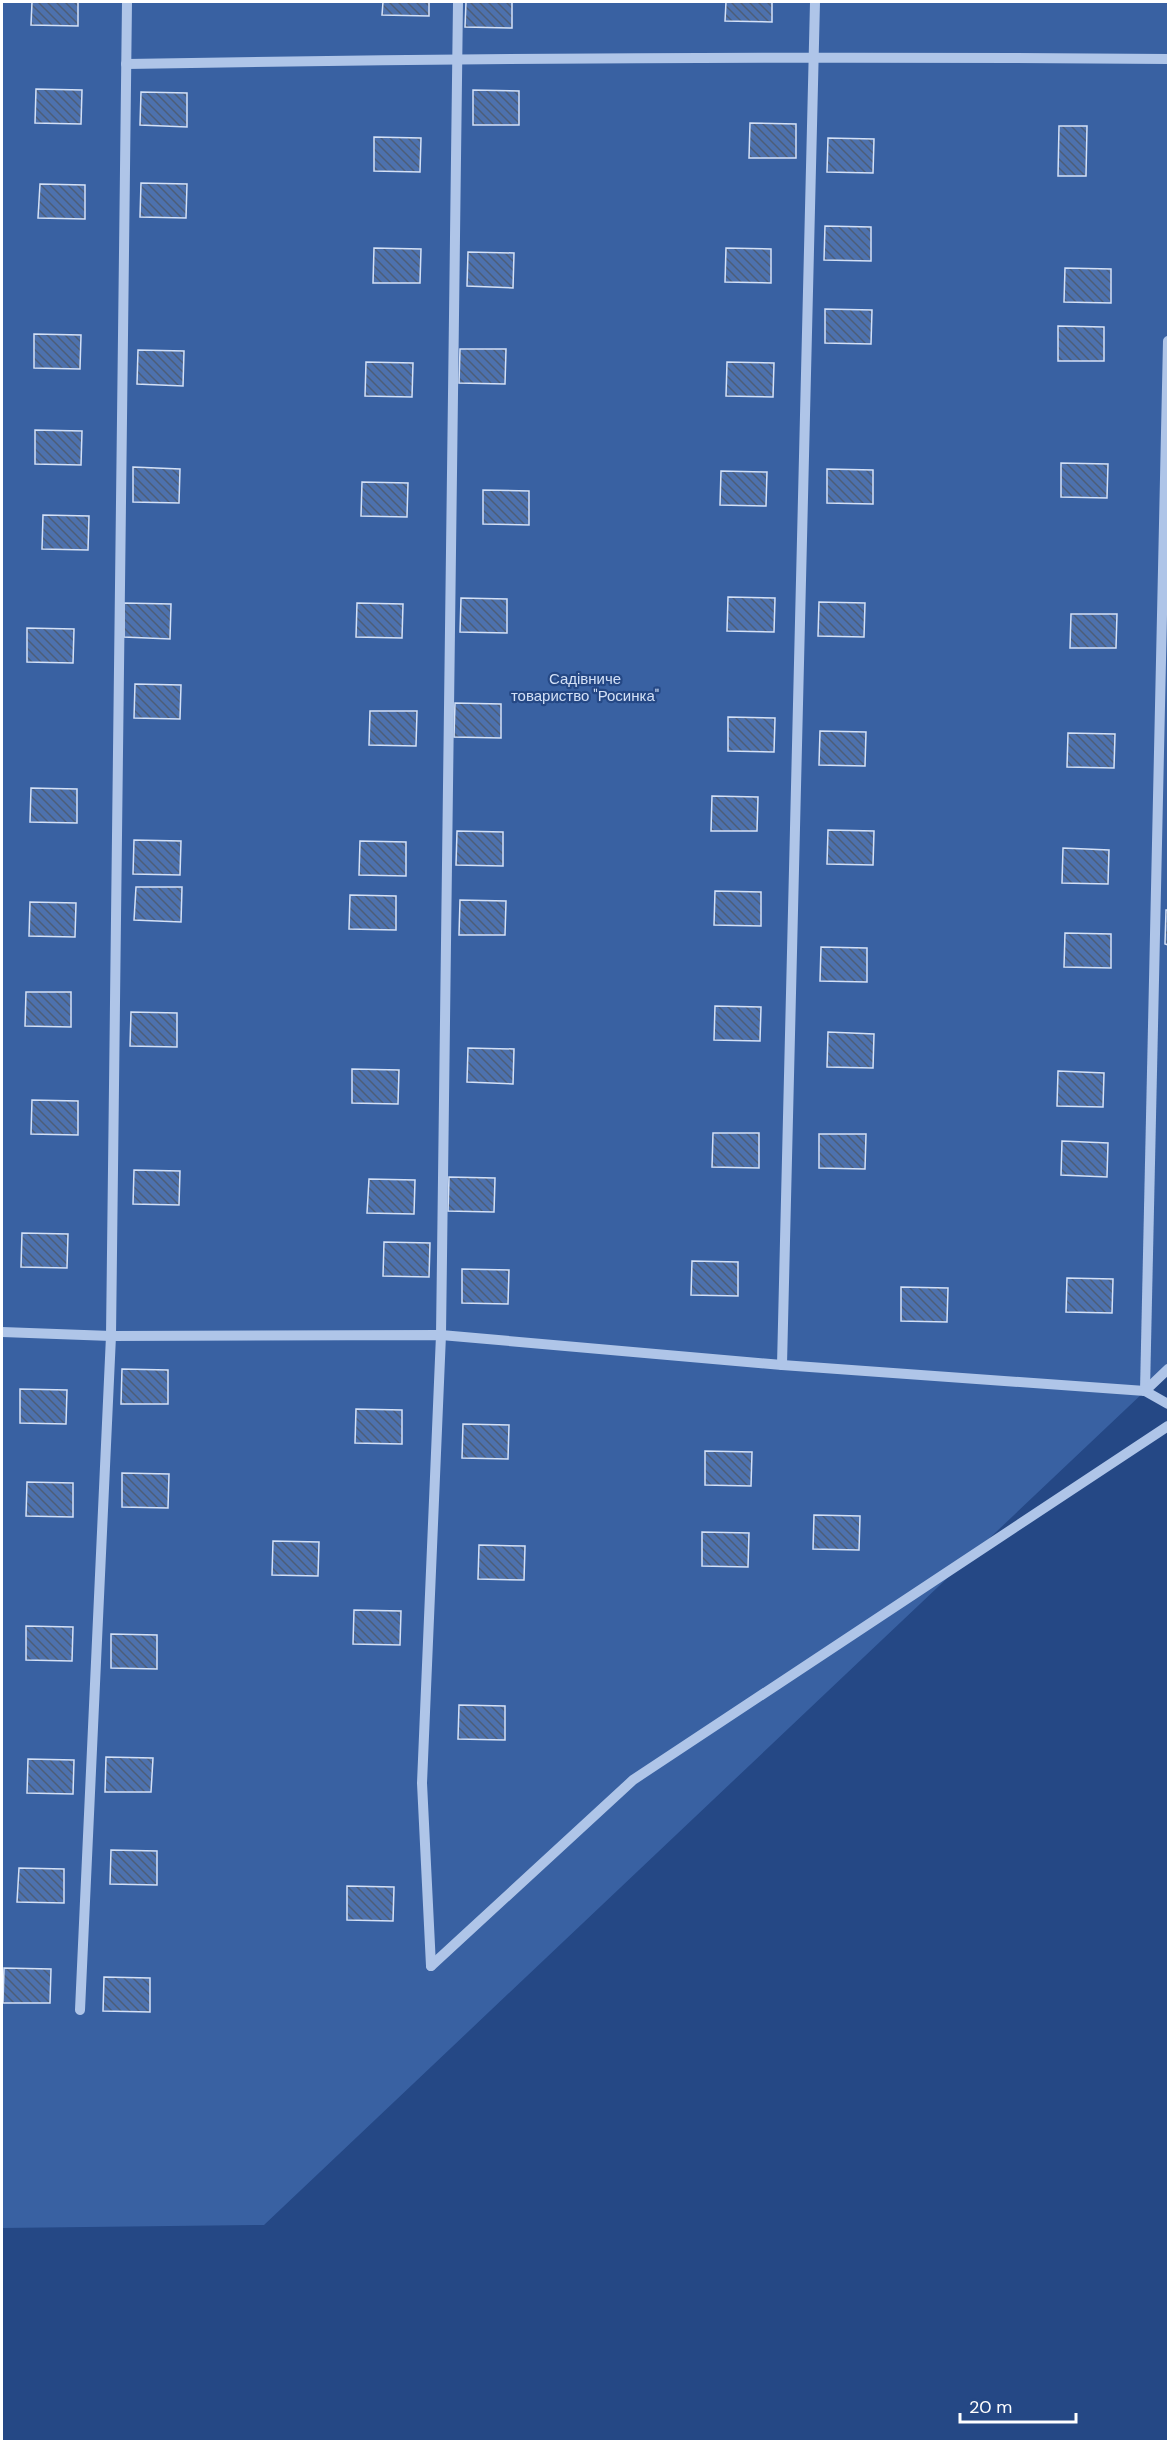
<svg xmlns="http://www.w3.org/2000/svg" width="1170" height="2443" font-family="'DM Sans',sans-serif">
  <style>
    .garden { fill: #3961a2 }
    .building { fill: url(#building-back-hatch); stroke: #d3e0f6; stroke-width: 1.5 }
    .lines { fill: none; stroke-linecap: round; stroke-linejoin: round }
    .minor { stroke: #afc5e8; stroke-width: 10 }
    .labels { text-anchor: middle; stroke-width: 4.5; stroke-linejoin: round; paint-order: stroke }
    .park-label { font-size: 15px; fill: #d3e0f6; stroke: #254885 }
  </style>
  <defs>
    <pattern id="building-back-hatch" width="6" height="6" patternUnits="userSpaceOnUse" patternTransform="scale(1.5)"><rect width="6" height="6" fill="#4d71ad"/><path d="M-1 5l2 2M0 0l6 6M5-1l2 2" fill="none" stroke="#4c5d78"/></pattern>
  </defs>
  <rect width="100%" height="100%" fill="#254885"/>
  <!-- garden -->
  <path class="garden" d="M2 2H1168V1373L1145 1391 264 2225 2 2228Z"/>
  <!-- building -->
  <g class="building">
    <path d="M32 2H78V26L31 25Z"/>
    <path d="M383 2H429V16L382 15Z"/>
    <path d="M466 2H512V28L465 27Z"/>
    <path d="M726 2H772V22L725 21Z"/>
    <path d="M36 89 82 90 81 124 35 123Z"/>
    <path d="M473 90 519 91V125H473Z"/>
    <path d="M141 92 187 93V127L140 125Z"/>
    <path d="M750 123 796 124V158H749Z"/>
    <path d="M1059 126H1087L1086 176H1058Z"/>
    <path d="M374 137 421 138 420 172 374 171Z"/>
    <path d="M828 138 874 139 873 173 827 172Z"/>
    <path d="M141 183 187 184 186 218 140 217Z"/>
    <path d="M40 184 85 185V219L38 218Z"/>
    <path d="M825 226 871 227V261L824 260Z"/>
    <path d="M374 248 421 249 420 283H373Z"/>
    <path d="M726 248 771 249V283L725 282Z"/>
    <path d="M468 252 514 253 513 288 467 286Z"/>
    <path d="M1065 268 1111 269V303L1064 302Z"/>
    <path d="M825 309 872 310 871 344 825 343Z"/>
    <path d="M1058 326 1104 327V361H1058Z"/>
    <path d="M34 334 81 335 80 369 34 368Z"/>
    <path d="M460 349H506L505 384 459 383Z"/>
    <path d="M138 350 184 351 183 386 137 384Z"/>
    <path d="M366 362 413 363 412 397 365 396Z"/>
    <path d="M727 362 774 363 773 397 726 396Z"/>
    <path d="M35 430 82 431 81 465 35 464Z"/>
    <path d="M1061 463 1108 464 1107 498 1061 497Z"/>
    <path d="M133 467 180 469 179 503 133 502Z"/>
    <path d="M827 469 873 470V504L827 503Z"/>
    <path d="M721 471 767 472 766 506 720 505Z"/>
    <path d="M362 482 408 483 407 517 361 516Z"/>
    <path d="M483 490 529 491V525L483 524Z"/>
    <path d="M43 515 89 516 88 550 42 549Z"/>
    <path d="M728 597 775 598 774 632 727 631Z"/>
    <path d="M461 598 507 599V633L460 632Z"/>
    <path d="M819 602 865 603 864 637 818 636Z"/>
    <path d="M124 603 171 604 170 639 124 637Z"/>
    <path d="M357 603 403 604 402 638 356 637Z"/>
    <path d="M1071 614H1117L1116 648H1070Z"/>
    <path d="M27 628 74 629 73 663 27 662Z"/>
    <path d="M135 684 181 685 180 719 134 718Z"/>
    <path d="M455 703 501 704V738L454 737Z"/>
    <path d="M370 711H417L416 746 369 745Z"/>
    <path d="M728 717 775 718 774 752 728 751Z"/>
    <path d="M820 731 866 732 865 766 819 765Z"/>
    <path d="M1068 733 1115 734 1114 768 1067 767Z"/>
    <path d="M31 788 77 789V823L30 822Z"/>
    <path d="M712 796 758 797 757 831H711Z"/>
    <path d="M828 830 874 831 873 865 827 864Z"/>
    <path d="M457 831 503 832V866L456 865Z"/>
    <path d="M134 840 181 841 180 875 133 874Z"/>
    <path d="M360 841 406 842V876L359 875Z"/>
    <path d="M1063 848 1109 850 1108 884 1062 883Z"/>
    <path d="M136 887H182L181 922 134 920Z"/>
    <path d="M715 891 761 892V926L714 925Z"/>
    <path d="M350 895 396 896V930L349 929Z"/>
    <path d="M460 900 506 901 505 935H459Z"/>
    <path d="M30 902 76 903 75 937 29 936Z"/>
    <path d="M1166 910H1168V945L1165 944Z"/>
    <path d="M1065 933 1111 934V968L1064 967Z"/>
    <path d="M821 947 867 948V982L820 981Z"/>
    <path d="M26 992H71V1027L25 1026Z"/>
    <path d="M715 1006 761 1007 760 1041 714 1040Z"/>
    <path d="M131 1012 177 1013V1047L130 1046Z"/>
    <path d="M828 1032 874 1034 873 1068 827 1067Z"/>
    <path d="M468 1048 514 1049 513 1084 467 1082Z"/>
    <path d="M352 1069 399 1070 398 1104 352 1103Z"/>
    <path d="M1058 1071 1104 1073 1103 1107 1057 1106Z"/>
    <path d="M32 1100 78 1101V1135L31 1134Z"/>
    <path d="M713 1133H759V1168L712 1167Z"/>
    <path d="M819 1134H866L865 1169 819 1168Z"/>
    <path d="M1062 1141 1108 1143 1107 1177 1061 1175Z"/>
    <path d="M134 1170 180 1171 179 1205 133 1204Z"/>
    <path d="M449 1177 495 1178 494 1212 448 1211Z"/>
    <path d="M369 1179 415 1180 414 1214 367 1213Z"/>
    <path d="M22 1233 68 1234 67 1268 21 1267Z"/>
    <path d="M384 1242 430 1243 429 1277 383 1276Z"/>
    <path d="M692 1261 738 1262V1296L691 1295Z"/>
    <path d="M462 1269 509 1270 508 1304 462 1303Z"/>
    <path d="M1067 1278 1113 1279 1112 1313 1066 1312Z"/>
    <path d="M901 1287 948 1288 947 1322 901 1321Z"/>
    <path d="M122 1369 168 1370V1404H121Z"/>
    <path d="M20 1389 67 1390 66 1424 20 1423Z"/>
    <path d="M356 1409 402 1410V1444L355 1443Z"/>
    <path d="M463 1424 509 1425 508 1459 462 1458Z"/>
    <path d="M705 1451 752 1452 751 1486 705 1485Z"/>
    <path d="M122 1473 169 1474 168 1508 122 1507Z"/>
    <path d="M27 1482 73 1483V1517L26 1516Z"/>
    <path d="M814 1515 860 1516 859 1550 813 1549Z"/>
    <path d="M702 1532 749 1533 748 1567 702 1566Z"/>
    <path d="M273 1541 319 1542 318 1576 272 1575Z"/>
    <path d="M479 1545 525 1546 524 1580 478 1579Z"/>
    <path d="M354 1610 401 1611 400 1645 353 1644Z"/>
    <path d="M26 1626 73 1627 72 1661 26 1660Z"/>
    <path d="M111 1634 157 1635V1669L111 1668Z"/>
    <path d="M459 1705 505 1706V1740L458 1739Z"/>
    <path d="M106 1757 153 1758 151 1792H105Z"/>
    <path d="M28 1759 74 1760 73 1794 27 1793Z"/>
    <path d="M111 1850 157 1851V1885L110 1884Z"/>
    <path d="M19 1868 64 1869V1903L17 1902Z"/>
    <path d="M347 1886 394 1887 393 1921 347 1920Z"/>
    <path d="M4 1968 51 1969 50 2003H3Z"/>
    <path d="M104 1977 150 1978V2012L103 2011Z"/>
  </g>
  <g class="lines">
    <!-- minor -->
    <g class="minor">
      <path d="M126 64C474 58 821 56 1168 59"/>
      <path d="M2 1332 111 1336 441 1335 782 1365 1145 1391 1168 1404"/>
      <path d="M782 1365 815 2"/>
      <path d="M1145 1391 1168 341"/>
      <path d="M1145 1391 1168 1369"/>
      <path d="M431 1966 422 1783 441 1335 458 2"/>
      <path d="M431 1966 633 1780 1168 1426"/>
      <path d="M80 2010 111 1336 127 2"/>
    </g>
  </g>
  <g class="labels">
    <!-- park labels -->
    <g class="park-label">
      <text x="585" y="684">Садівниче<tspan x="585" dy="17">товариство "Росинка"</tspan></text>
    </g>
  </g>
  <!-- border -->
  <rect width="1170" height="2443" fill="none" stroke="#ffffff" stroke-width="6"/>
  <!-- scale -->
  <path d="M960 2413v9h116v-9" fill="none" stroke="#ffffff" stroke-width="3"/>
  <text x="969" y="2413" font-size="18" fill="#ffffff" stroke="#254885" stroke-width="4.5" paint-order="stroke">20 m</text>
</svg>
